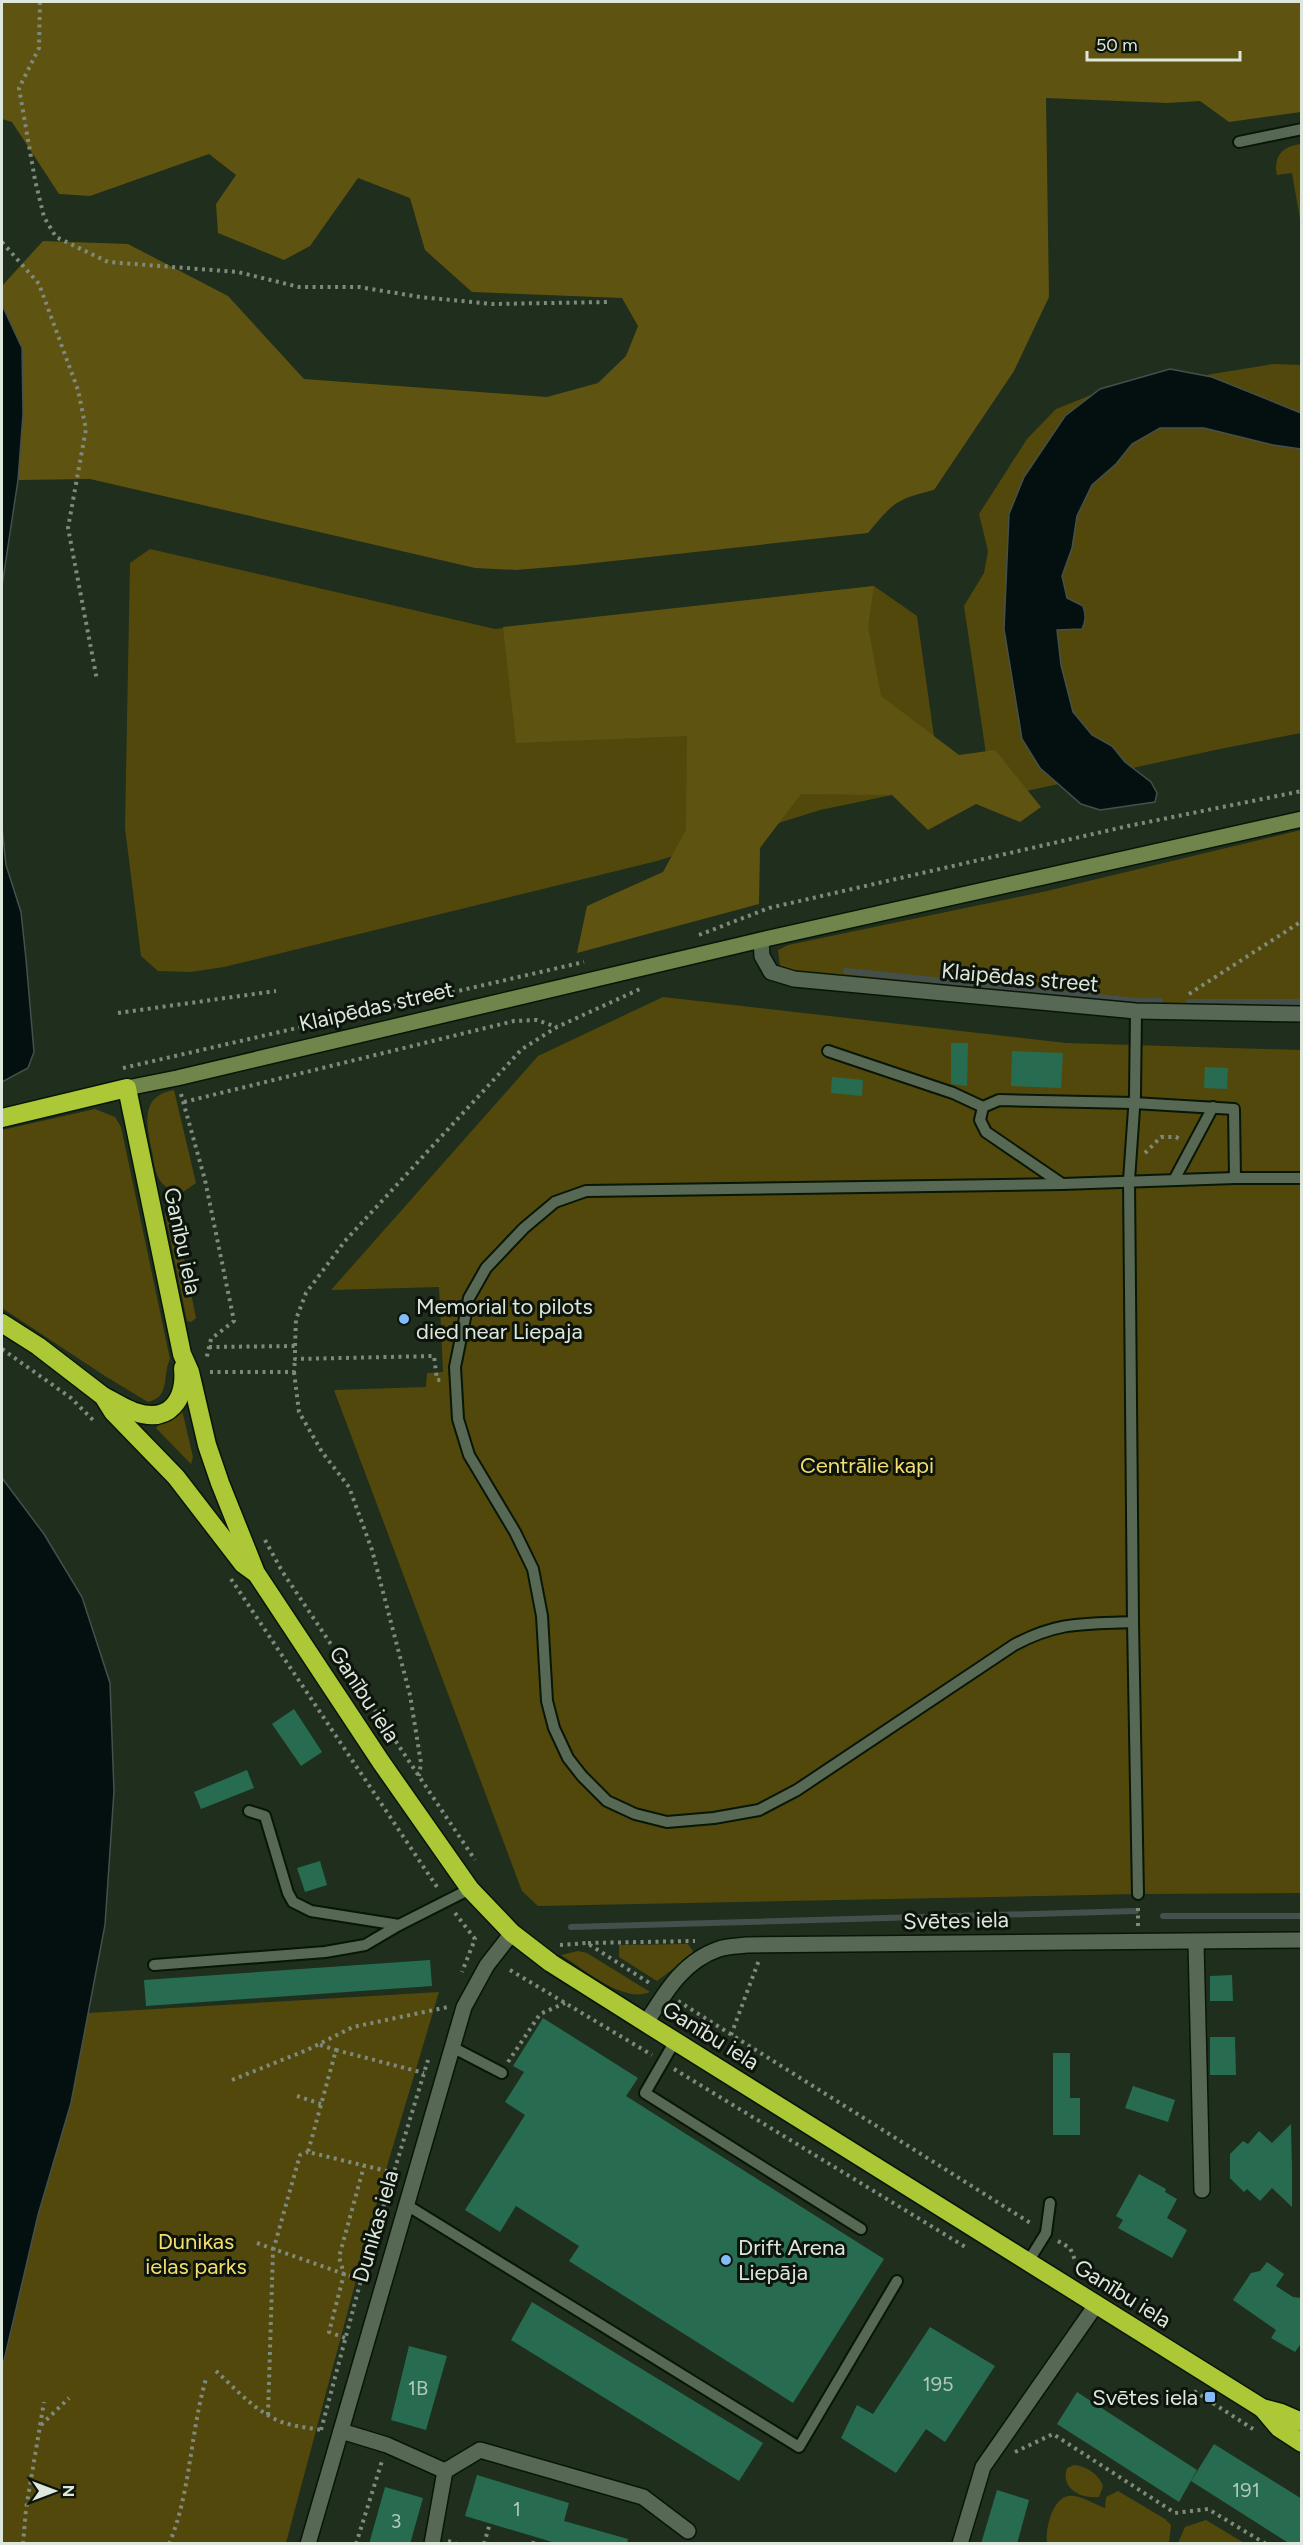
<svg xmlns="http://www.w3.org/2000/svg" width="1303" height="2545" font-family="Figtree,sans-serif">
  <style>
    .green { fill: #53480c }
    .forest { fill: #5f5311 }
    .water { fill: #04100f; stroke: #45504c; stroke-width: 1.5 }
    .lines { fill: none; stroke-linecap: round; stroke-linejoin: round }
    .stream { stroke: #45504c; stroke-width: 6 }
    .building { fill: #276c50 }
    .lane-casing { stroke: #081606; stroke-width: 14 }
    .street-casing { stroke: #081606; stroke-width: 18 }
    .secondary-casing { stroke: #081606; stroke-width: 18 }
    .highway-casing { stroke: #081606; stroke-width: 21 }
    .path { stroke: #7e8a7c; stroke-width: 4; stroke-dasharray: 3 4.5; stroke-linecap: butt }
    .lane { stroke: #576854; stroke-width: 10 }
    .street { stroke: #576854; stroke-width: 15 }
    .secondary { stroke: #70854b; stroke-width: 15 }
    .highway { stroke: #acc837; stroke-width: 18 }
    .poi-dot { fill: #82bcfa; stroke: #0d140c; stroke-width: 2 }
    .labels { text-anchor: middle; stroke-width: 6; stroke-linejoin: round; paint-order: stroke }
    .number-label { font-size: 20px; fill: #b0c8b9 }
    .street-label { font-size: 22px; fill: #dde7dc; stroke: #0d140c }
    .poi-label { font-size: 22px; fill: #dde7dc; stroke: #0d140c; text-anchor: start }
    .park-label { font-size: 22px; fill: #f5de6f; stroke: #0d140c }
  </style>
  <rect width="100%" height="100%" fill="#1f2e1d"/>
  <!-- green -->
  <g class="green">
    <path d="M1301 144H1302L1301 225 1292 173 1277 175C1273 156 1283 146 1301 144Z"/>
    <path d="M1273 364 1301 365V733L1220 749 1012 794 991 787 964 606 984 573 988 551 979 514 1027 439 1056 409 1096 393Z"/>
    <path d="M150 549 495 629 874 586 917 616 938 765 926 788 820 810 657 861 224 967 190 972 158 971 141 956 125 828 130 563Z"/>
    <path d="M1301 830V1010L1170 1009 838 977 791 971 780 967 778 950 788 945 1047 891Z"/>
    <path d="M663 997 1066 1043 1301 1050V1893L1138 1894 538 1906 522 1891 334 1390 426 1387 427 1373 443 1372 439 1287 331 1290 538 1056Z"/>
    <path d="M174 1090 196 1183 183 1192C177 1191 170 1190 165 1186 155 1178 154 1163 152 1151 147 1125 139 1096 174 1090Z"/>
    <path d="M95 1109 115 1117 121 1127 170 1359C162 1375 171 1397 148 1402L105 1376 2 1308V1130Z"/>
    <path d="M167 1211 175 1213 196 1318 191 1322 187 1321 165 1214Z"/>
    <path d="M182 1410 193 1457 191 1464 156 1428C161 1421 175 1418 182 1410Z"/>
    <path d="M688 1944 694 1953 657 1981 619 1957V1945Z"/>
    <path d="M578 1951 587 1953 650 1992C624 2004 584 1969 561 1955Z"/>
    <path d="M439 1992 382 2183 286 2543 2 2544V2369L38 2215 71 2103 88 2013Z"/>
    <path d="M1074 2465C1087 2466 1099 2475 1103 2486L1099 2497C1080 2499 1060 2488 1067 2468Z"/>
    <path d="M1118 2491 1165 2519 1171 2525 1169 2543H1047C1045 2529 1053 2492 1074 2496 1084 2497 1096 2505 1105 2508L1106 2497Z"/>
    <path d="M1206 2520 1244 2543H1178L1185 2527Z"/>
  </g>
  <!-- forest -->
  <g class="forest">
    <path d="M2 2H1301V112L1229 122 1200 101 1167 103 1046 98 1049 297 1014 371 934 490C896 499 893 503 868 533L576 565 516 570 475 568 90 479 18 480 23 414 22 348 2 305V286L43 241 128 244 228 296 304 379 547 397 598 383 626 356 638 326 622 298 472 292 425 250 410 198 358 178 310 246 284 260 218 233 216 204 236 175 209 154 90 196 59 194 12 122 2 119Z"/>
    <path d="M874 586 868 627 881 696 959 755 995 750 1041 807 1020 822 976 804 928 830 892 795 801 794 760 848 759 904 577 953 587 906 663 872 686 830 687 736 516 743 503 627Z"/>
  </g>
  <!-- water -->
  <g class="water">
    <path d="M2 305 22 348 23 414 18 480 2 586Z"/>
    <path d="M1170 369 1212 377 1301 413V449L1273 445 1204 428H1160L1132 444 1116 464 1092 485 1077 516 1072 548 1062 576 1067 598 1083 606C1086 615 1086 621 1082 629L1057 630 1061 665 1073 712 1092 735 1112 746 1125 762 1151 782 1157 793 1155 802 1100 810 1081 804 1040 768 1022 739 1004 629 1009 514 1024 477 1065 416 1100 389Z"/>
    <path d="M2 827 6 865 21 912 26 959 34 1052 28 1068 2 1082Z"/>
    <path d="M2 1478 44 1534 82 1597 110 1683 114 1791 105 1925 71 2103 38 2215 2 2369Z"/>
  </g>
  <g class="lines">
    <!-- stream -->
    <g class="stream">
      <path d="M846 971 1137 1001H1160"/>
      <path d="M1189 1002H1302"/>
      <path d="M1163 1916H1302"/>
      <path d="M571 1927 1136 1911"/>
    </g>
  </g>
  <!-- building -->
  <g class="building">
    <path d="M951 1043H968L967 1086 951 1084Z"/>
    <path d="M1012 1051 1063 1053 1061 1088 1011 1086Z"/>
    <path d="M1205 1067 1228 1068 1227 1089 1204 1088Z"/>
    <path d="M832 1077 863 1080 862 1096 831 1093Z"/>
    <path d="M294 1709 322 1752 301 1766 272 1724Z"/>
    <path d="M247 1770 254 1788 201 1809 194 1792Z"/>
    <path d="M320 1861 327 1885 305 1892 297 1868Z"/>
    <path d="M430 1960 432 1986 146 2006 144 1980Z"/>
    <path d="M1232 1975 1233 2001H1210V1976Z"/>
    <path d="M543 2018 638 2078 626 2096 884 2259 793 2403 569 2261 579 2246 516 2206 500 2232 465 2210 525 2115 505 2102 524 2072 513 2066Z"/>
    <path d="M1210 2037H1235L1236 2075H1210Z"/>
    <path d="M1053 2053H1070V2098H1080V2135H1053Z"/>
    <path d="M1133 2086 1175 2100 1168 2122 1125 2108Z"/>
    <path d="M1291 2124 1292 2169V2207L1272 2188 1260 2201 1247 2189 1244 2192 1230 2178V2154L1243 2141 1248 2144 1259 2131 1272 2143Z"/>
    <path d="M1139 2174 1166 2189 1165 2192 1177 2199 1167 2218 1187 2230 1172 2258 1118 2228 1123 2220 1116 2216Z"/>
    <path d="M1267 2262 1284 2274 1276 2286 1293 2297 1302 2298V2342L1295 2352 1271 2338 1276 2330 1233 2300 1251 2273 1260 2271Z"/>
    <path d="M532 2302 763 2443 739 2481 511 2340Z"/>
    <path d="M930 2327 995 2366 945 2442 926 2429 896 2473 841 2438 857 2405 873 2414Z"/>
    <path d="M409 2346 447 2356 426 2430 391 2420Z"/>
    <path d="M1077 2392 1197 2470 1179 2502 1057 2424Z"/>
    <path d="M1214 2444 1302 2499V2544H1290L1191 2481Z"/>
    <path d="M477 2475 569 2503 564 2521 628 2539 627 2544H559L465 2516Z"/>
    <path d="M385 2487 423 2498 410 2544H369Z"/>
    <path d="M997 2490 1029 2500 1017 2544H981Z"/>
  </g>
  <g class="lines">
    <defs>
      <g id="lane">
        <path d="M1239 142 1302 129"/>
        <path d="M1136 1011 1135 1095 1129 1180 1133 1622 1138 1894"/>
        <path d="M828 1051 953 1093 983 1107"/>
        <path d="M1174 1180 1213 1107"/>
        <path d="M1062 1184 986 1132 980 1120 983 1107 999 1100 1134 1103 1234 1109 1235 1178"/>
        <path d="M1133 1622C1084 1624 1059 1621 1014 1645L797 1790 759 1810 714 1818 667 1822 635 1814 607 1801 582 1776 568 1758 554 1728 547 1701 542 1616 533 1569 515 1532 469 1455 458 1419 455 1367 469 1298 486 1268 524 1228 555 1202 586 1191 1062 1184 1235 1178H1302"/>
        <path d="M249 1811 265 1816 288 1893 293 1902 311 1911 399 1925"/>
        <path d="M154 1965 325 1952 365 1945 399 1925 470 1889"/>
        <path d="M675 2041 645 2093 861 2229"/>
        <path d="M452 2047 502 2073"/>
        <path d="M405 2204 799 2447 897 2281"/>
        <path d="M1028 2262 1046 2233 1050 2203"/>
      </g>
      <g id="street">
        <path d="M761 940 762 956 771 972 794 979 1136 1011 1302 1014"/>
        <path d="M1196 1943 1202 2190"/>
        <path d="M646 2023C665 1993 683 1961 719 1949 727 1946 738 1946 747 1945L1302 1940"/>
        <path d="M341 2431 387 2445 445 2471 432 2544"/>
        <path d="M445 2471 480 2450 643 2497 688 2531"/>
        <path d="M308 2544 464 2007 487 1965 512 1933"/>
        <path d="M960 2544 983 2467 1096 2305"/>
      </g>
      <path id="secondary" d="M127 1088 177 1078 761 940 1302 819"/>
      <g id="highway">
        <path d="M2 1118 127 1088 182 1354 190 1372 207 1445 220 1483 256 1573 381 1762 470 1889 512 1933 551 1963 646 2023 1262 2408 1281 2413 1302 2422"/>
        <path d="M2 1323 38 1346 103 1396 113 1412 176 1477 243 1564 254 1572"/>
        <path d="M105 1397C115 1402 125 1409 135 1412 170 1424 186 1399 183 1368"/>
        <path d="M1262 2408 1279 2428 1302 2443"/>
      </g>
    </defs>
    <!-- lane casing -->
    <use href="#lane" class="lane-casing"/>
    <!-- street casing -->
    <use href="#street" class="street-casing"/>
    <!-- secondary casing -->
    <use href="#secondary" class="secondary-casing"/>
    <!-- highway casing -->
    <use href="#highway" class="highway-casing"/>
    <!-- path -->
    <g class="path">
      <path d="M40 2 39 48 19 88 35 180 44 217 56 237 108 262 238 272 299 287H359L420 297 492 304 610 302"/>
      <path d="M2 242 39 284 78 390 86 429 68 528 97 680"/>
      <path d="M699 935 769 908 1128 826 1302 791"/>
      <path d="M1189 994 1302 921"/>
      <path d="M118 1013 276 991"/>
      <path d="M123 1068 584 962"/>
      <path d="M181 1094 205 1180 234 1321 211 1339 206 1360"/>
      <path d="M184 1102 514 1021 537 1020 557 1027"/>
      <path d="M1145 1153 1161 1137H1176L1181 1140"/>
      <path d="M295 1346 296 1319 306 1293 345 1241 522 1049 557 1027 642 988"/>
      <path d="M209 1347 295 1346V1359L434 1356 437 1380H441"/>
      <path d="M2 1349 71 1398 93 1420"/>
      <path d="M210 1372H294L295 1359"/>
      <path d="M294 1372 299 1412 322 1452 349 1487 372 1550 410 1695 421 1763 419 1776"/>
      <path d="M265 1540 282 1571 475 1860"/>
      <path d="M231 1579 439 1890"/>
      <path d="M455 1913 475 1939 462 1972"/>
      <path d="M1138 1926V1906"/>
      <path d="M588 1943 695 1941"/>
      <path d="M560 1945 587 1943 651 1984"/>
      <path d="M510 1970 652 2055"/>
      <path d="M678 2001 1032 2224"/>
      <path d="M731 2035 759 1960"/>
      <path d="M320 2045 336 2050"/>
      <path d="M508 2062 540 2014 565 2003"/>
      <path d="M674 2069 967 2248"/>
      <path d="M232 2080 307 2050 353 2027 448 2007"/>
      <path d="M297 2096 321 2104"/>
      <path d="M395 2173 308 2152 336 2050 424 2073"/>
      <path d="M1058 2241 1070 2248 1080 2272"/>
      <path d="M257 2243 361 2280"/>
      <path d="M345 2338 329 2332 344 2274 339 2257 364 2166"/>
      <path d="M216 2371C237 2390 259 2416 288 2424 299 2427 310 2428 321 2430"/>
      <path d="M1194 2391 1253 2429"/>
      <path d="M268 2415 273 2251 300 2155 308 2152"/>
      <path d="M41 2425 69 2398"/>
      <path d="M321 2430 361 2280 428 2060"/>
      <path d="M1015 2452 1053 2434 1175 2513 1208 2509 1266 2544"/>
      <path d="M448 2541 457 2544"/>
      <path d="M23 2544 26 2509 44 2402"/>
      <path d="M169 2544C191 2492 190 2433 206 2379"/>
      <path d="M356 2544 382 2461"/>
      <path d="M484 2544 490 2523"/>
      <path d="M533 2544 535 2537"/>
    </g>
    <!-- lane -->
    <use href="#lane" class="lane"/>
    <!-- street -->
    <use href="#street" class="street"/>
    <!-- secondary -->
    <use href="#secondary" class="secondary"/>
    <!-- highway -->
    <use href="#highway" class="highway"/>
  </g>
  <!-- markers -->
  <g class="poi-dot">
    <circle cx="404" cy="1319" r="6"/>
    <circle cx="726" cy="2260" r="6"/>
    <rect x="1204" y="2391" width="12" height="12" rx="3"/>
  </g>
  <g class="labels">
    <!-- number labels -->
    <g class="number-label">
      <text x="938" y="2391">195</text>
      <text x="418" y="2395">1B</text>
      <text x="1246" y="2497">191</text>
      <text x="517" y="2516">1</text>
      <text x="396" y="2528">3</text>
    </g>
    <!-- street labels -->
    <g class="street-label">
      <text transform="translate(1020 977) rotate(5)" y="8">Klaipēdas street</text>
      <text transform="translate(376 1006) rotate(-13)" y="8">Klaipēdas street</text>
      <text transform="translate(183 1241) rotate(78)" y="8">Ganību iela</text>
      <text transform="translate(365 1694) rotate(57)" y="8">Ganību iela</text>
      <text transform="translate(956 1920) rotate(-1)" y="8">Svētes iela</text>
      <text transform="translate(711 2035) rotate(32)" y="8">Ganību iela</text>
      <text transform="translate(375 2226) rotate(-74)" y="8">Dunikas iela</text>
      <text transform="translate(1123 2293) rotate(32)" y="8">Ganību iela</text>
    </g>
    <!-- poi labels -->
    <g class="poi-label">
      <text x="416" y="1314">Memorial to pilots<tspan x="416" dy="25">died near Liepaja</tspan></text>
      <text x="738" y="2255">Drift Arena<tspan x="738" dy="25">Liepāja</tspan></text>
      <text x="1198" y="2405" text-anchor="end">Svētes iela</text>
    </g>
    <!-- park labels -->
    <g class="park-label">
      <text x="867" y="1473">Centrālie kapi</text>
      <text x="196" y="2249">Dunikas<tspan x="196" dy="25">ielas parks</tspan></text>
    </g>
  </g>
  <!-- border -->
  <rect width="1303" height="2545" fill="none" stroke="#dde7dc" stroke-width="6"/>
  <!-- north arrow -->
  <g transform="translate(54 2491) rotate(90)" stroke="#0d140c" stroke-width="4.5" paint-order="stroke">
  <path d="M0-4.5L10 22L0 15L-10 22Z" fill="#dde7dc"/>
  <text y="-9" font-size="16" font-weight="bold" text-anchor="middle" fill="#dde7dc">N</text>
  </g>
  <!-- scale -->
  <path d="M1087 51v9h153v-9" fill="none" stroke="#dde7dc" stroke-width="3"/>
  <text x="1096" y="51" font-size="18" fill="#dde7dc" stroke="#0d140c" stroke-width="4.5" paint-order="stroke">50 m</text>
</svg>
